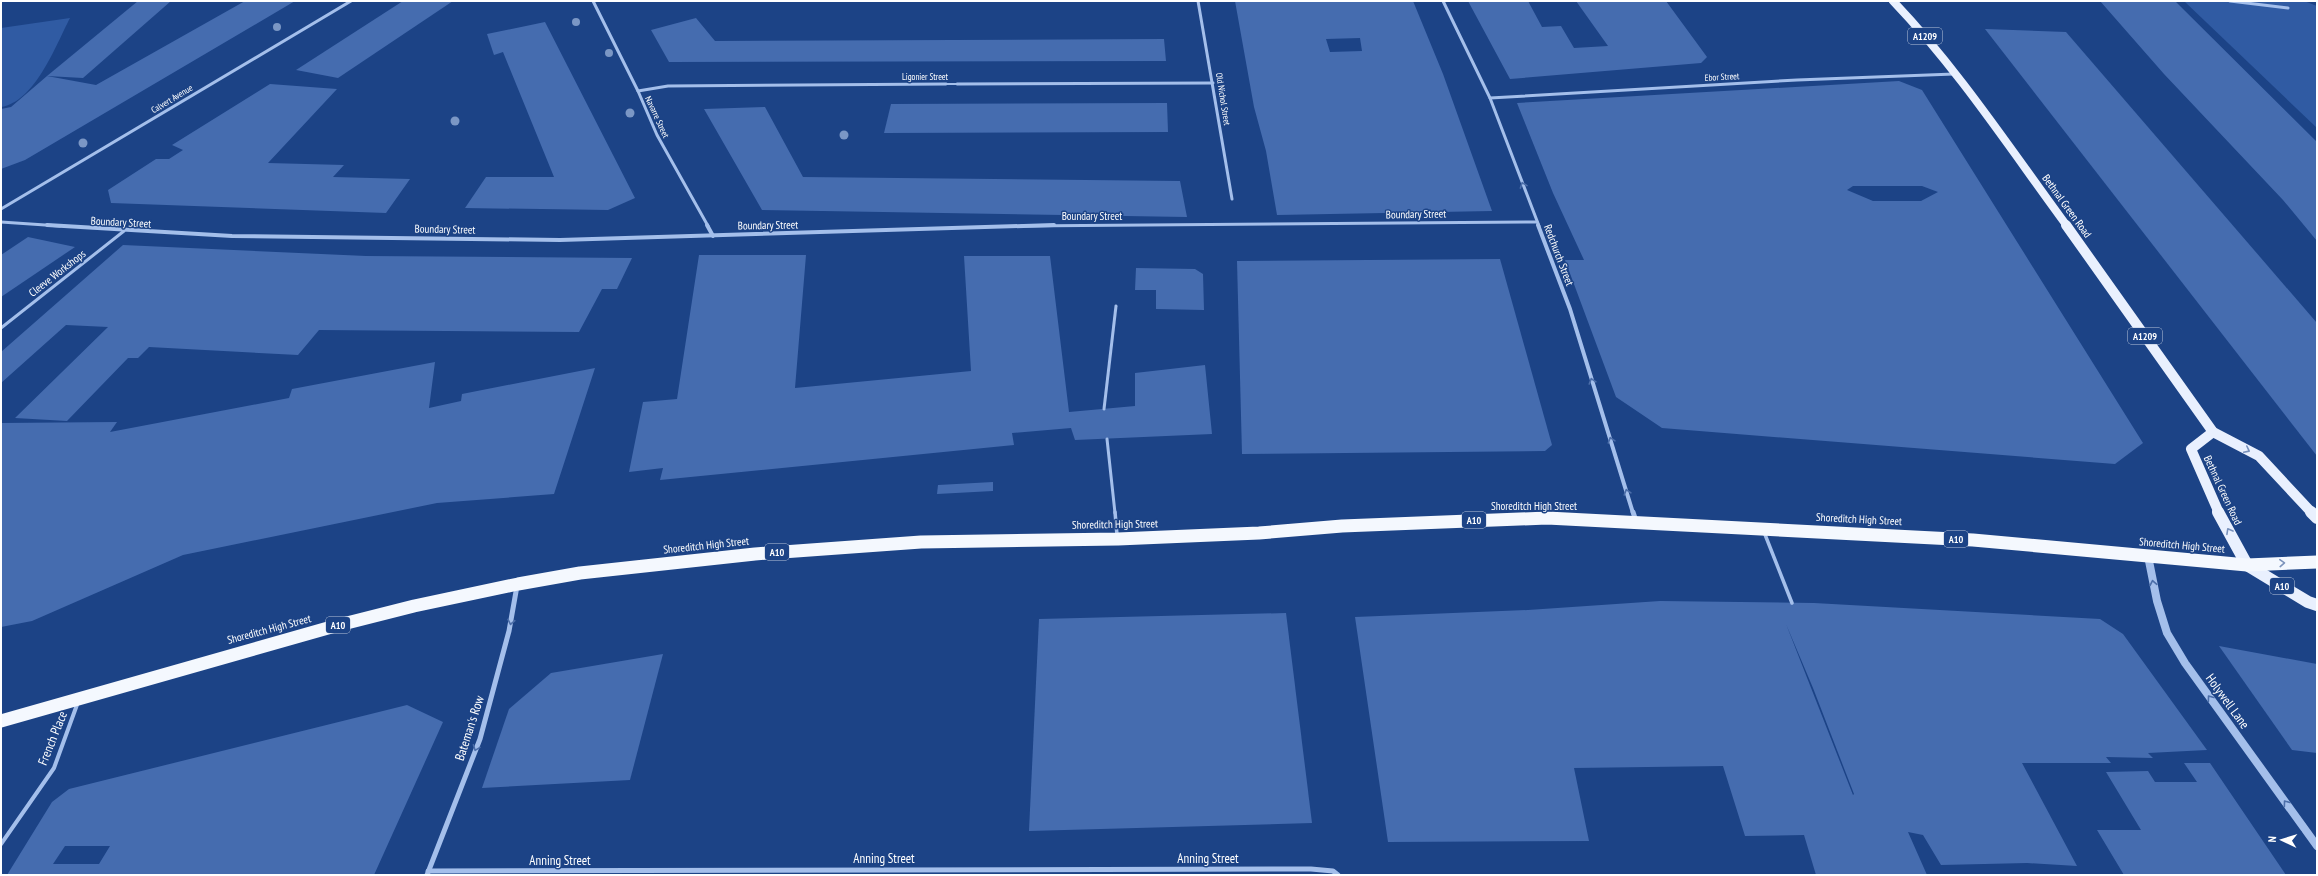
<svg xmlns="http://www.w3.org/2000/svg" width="2318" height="876" font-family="'PT Sans Narrow',sans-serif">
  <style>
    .green { fill: #305ba3 }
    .building { fill: #456caf; fill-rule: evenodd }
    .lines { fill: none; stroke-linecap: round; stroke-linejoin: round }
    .service-far2 { stroke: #a4bfeb; stroke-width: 2 }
    .service-far1 { stroke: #a4bfeb; stroke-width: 3 }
    .service { stroke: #a4bfeb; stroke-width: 3.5 }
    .pedestrian { stroke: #a4bfeb; stroke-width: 4 }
    .minor-far2 { stroke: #a4bfeb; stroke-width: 3 }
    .minor-far1 { stroke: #a4bfeb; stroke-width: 4 }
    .minor { stroke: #a4bfeb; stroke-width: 5 }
    .tertiary { stroke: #a4bfeb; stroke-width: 8 }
    .primary-far2 { stroke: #e9f0fe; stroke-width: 8 }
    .primary-far1 { stroke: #e9f0fe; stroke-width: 10 }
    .primary { stroke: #e9f0fe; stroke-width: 12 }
    .trunk { stroke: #f4f8fe; stroke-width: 13 }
    .tree { fill: #7b97c5 }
    .oneway { stroke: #4c6ea9 }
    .oneway2 { stroke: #7891bc }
    .oneway3 { stroke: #7d94bc }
    .labels { text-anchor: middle; stroke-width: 3; stroke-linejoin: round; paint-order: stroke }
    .far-street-label { font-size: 9px; fill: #fff; stroke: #1c4386 }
    .shield { fill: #1c4386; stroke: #bbc7db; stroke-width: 1 }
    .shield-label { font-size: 10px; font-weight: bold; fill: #fff }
    .street-label { font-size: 11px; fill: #fff; stroke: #1c4386 }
    .near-street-label { font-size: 13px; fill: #fff; stroke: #1c4386 }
  </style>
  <rect width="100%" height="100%" fill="#1c4386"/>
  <!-- green -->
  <g class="green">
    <path d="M2184 1H2304L2317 6V128Z"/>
    <path d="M70 18C56 45 35 102 1 107V28Z"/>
  </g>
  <!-- building -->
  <g class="building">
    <path d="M138 1H171L83 78 47 76Z"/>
    <path d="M245 1H295L25 160 1 169V109L11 107 47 76 96 85Z"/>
    <path d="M403 1H453L338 78 296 70Z"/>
    <path d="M1235 1H1413L1443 74 1492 211 1277 215 1266 151 1254 107ZM1360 38 1362 51 1330 52 1326 39Z"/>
    <path d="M1468 1H1528L1542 27 1561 26 1574 48 1608 46 1576 1H1666L1707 57 1701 63 1510 79Z"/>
    <path d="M2100 1H2175L2317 142V241L2283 200 2164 74Z"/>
    <path d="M696 18 715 41 1164 39 1166 61 669 62 651 30Z"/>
    <path d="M545 22 635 198 608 210 465 208 486 177H554L503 52 494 55 487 34Z"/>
    <path d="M1985 29 2066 32 2317 323V456Z"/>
    <path d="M1899 81 1922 90 2143 443 2115 464 1662 428 1616 397 1565 260H1584L1553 193 1517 103ZM1853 186H1922L1938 192 1921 201H1873L1847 190Z"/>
    <path d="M270 84 337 89 268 163 344 165 333 177 410 179 386 213 111 203 108 190 156 159H169L183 150 172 145Z"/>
    <path d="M1167 103 1168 132 884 133 891 104Z"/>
    <path d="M765 107 803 177 1180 181 1187 217 762 210 704 109Z"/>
    <path d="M28 237 75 247 1 297V255Z"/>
    <path d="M123 245 366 256 632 258 617 289H602L579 332 319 330 298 355 149 347 138 358H128L67 421 15 418 108 327 66 325 1 383V352Z"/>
    <path d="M699 255H806L795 388 971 371 964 256H1050L1069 412 1135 406V373L1205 365 1212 434 1075 440 1071 428 1012 433 1014 445 660 480 663 468 629 472 643 402 677 399Z"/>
    <path d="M1500 259 1552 445 1545 451 1242 454 1237 261Z"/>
    <path d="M1136 268 1195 269 1203 274 1204 310 1156 309V290H1135Z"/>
    <path d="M435 362 429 408 461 401 462 394 595 368 554 494 437 503 183 555 32 621 1 627V423L117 422 110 432 289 398 292 389Z"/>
    <path d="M993 482V491L937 494 938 485Z"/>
    <path d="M1660 601 1814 603 2100 619 2123 634 2207 750 2148 753 2153 758 2106 757 2111 763H2022L2077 866 2027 863 1941 865 1923 835 1908 832 1927 875H1816L1804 835 1745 836 1723 766 1574 768 1589 841 1388 842 1355 617 1528 610ZM1786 624 1813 688 1854 794 1853 795Z"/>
    <path d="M1286 613 1312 823 1029 831 1039 619Z"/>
    <path d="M2219 646 2317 664V753L2292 750Z"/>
    <path d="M663 654 630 780 482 788 509 709 551 673Z"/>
    <path d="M407 705 443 722 374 875H7L52 802 69 789ZM65 846H110L99 864H53Z"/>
    <path d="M2184 763H2210L2286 875H2124L2097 830H2141L2106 772 2148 771 2155 782H2197Z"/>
  </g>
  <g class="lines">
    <!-- service-far2 -->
    <path class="service-far2" d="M946 84H957"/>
    <!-- service-far1 -->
    <g class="service-far1">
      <path d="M1 328 124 231"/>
      <path d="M1104 409 1116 306"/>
      <path d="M1107 439 1115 513"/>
    </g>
    <!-- service -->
    <g class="service">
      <path d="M1115 512 1117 535"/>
      <path d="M1764 532 1792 603"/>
    </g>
    <!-- pedestrian -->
    <path class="pedestrian" d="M1 844 54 768 78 702"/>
    <!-- minor-far2 -->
    <g class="minor-far2">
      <path d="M593 1 638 91 657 135 708 226"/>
      <path d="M1198 1 1232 199"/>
      <path d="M1443 1 1490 98 1539 226"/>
      <path d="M2230 1 2288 8"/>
      <path d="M957 84 1213 83"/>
      <path d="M638 91 668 86 946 84"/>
      <path d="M1490 98 1797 80 1954 74"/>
      <path d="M1 209 351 1"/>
      <path d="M1 222 60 226"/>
      <path d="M1021 226 1537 222"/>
    </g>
    <!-- minor-far1 -->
    <g class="minor-far1">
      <path d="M47 225 232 236 560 240 1054 225"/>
      <path d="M707 225 713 236"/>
      <path d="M1538 225 1570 309 1633 513"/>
    </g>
    <!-- minor -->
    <g class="minor">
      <path d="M1633 512 1636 521"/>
      <path d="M428 871 1311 869 1333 871 1338 875"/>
      <path d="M427 875 480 739 509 631 517 586"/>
    </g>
    <!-- tertiary -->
    <path class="tertiary" d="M2148 556 2157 601 2167 633 2185 663 2317 846"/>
    <!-- primary-far2 -->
    <path class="primary-far2" d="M1893 1C1958 69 2011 150 2067 226"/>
    <!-- primary-far1 -->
    <g class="primary-far1">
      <path d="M2066 225 2213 432 2259 456 2312 513"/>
      <path d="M2213 432 2191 449 2219 513"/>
    </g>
    <!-- primary -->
    <g class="primary">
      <path d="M2218 512 2247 565 2308 602 2317 605"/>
      <path d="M2311 512 2317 518"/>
    </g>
    <!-- trunk -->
    <path class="trunk" d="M1 721 335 626 414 606 518 584 580 573 755 554 921 542 1118 539 1259 533 1342 526 1547 518 1973 540 2247 565 2317 562"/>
  </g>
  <!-- trees -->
  <g class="tree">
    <circle cx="576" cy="22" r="4"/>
    <circle cx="277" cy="27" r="4"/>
    <circle cx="609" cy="53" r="4"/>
    <circle cx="630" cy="113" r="4.5"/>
    <circle cx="455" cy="121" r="4.5"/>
    <circle cx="844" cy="135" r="4.5"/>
    <circle cx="83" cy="143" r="4.5"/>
  </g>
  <!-- one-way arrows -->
  <defs><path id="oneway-chevron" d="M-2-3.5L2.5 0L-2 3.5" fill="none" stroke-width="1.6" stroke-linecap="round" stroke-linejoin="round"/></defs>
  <g class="oneway">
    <use href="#oneway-chevron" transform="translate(1523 185) rotate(-110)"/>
    <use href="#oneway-chevron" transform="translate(1592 381) rotate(-107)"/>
    <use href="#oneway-chevron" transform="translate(1611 440) rotate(-108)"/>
    <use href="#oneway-chevron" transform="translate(1627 492) rotate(-107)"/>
    <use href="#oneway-chevron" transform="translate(2153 583) rotate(-101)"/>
    <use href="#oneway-chevron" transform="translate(511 622) rotate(101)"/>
    <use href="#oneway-chevron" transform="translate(2210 698) rotate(-126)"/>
    <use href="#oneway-chevron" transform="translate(476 748) rotate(111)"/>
    <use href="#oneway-chevron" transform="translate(2286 803) rotate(-126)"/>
  </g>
  <g class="oneway2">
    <use href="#oneway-chevron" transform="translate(2247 450) rotate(27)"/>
    <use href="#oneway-chevron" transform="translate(2229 531) rotate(-119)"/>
  </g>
  <use class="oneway3" href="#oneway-chevron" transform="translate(2282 563) rotate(-3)"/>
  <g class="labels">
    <!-- far-street labels -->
    <g class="far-street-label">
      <text x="925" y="80">Ligonier Street</text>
      <text transform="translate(1722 77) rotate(-3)" y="3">Ebor Street</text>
      <text transform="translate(172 99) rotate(-31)" y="3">Calvert Avenue</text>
      <text transform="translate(1223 99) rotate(81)" y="3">Old Nichol Street</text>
      <text transform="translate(657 117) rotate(65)" y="3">Navarre Street</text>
    </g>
    <!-- shield labels -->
    <g class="shield">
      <rect x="1908" y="28" width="34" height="16" rx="3"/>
      <rect x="2128" y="328" width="34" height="16" rx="3"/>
      <rect x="1462" y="512" width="24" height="16" rx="3"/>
      <rect x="1944" y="531" width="24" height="16" rx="3"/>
      <rect x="765" y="544" width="24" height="16" rx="3"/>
      <rect x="2270" y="578" width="24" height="16" rx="3"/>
      <rect x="326" y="617" width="24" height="16" rx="3"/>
    </g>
    <g class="shield-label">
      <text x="1925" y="40">A1209</text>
      <text x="2145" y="340">A1209</text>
      <text x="1474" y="524">A10</text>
      <text x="1956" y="543">A10</text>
      <text x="777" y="556">A10</text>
      <text x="2282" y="590">A10</text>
      <text x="338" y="629">A10</text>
    </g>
    <!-- street labels -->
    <g class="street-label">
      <text transform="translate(2067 206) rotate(54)" y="4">Bethnal Green Road</text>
      <text transform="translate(1416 214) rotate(-1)" y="4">Boundary Street</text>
      <text x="1092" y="220">Boundary Street</text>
      <text transform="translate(121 222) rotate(3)" y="4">Boundary Street</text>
      <text transform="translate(768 225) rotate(-1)" y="4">Boundary Street</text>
      <text transform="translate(445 229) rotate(1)" y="4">Boundary Street</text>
      <text transform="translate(1559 255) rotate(69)" y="4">Redchurch Street</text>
      <text transform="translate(57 273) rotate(-38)" y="4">Cleeve Workshops</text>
      <text transform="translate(2223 490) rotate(65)" y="4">Bethnal Green Road</text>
      <text x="1534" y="510">Shoreditch High Street</text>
      <text transform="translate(1859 519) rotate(3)" y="4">Shoreditch High Street</text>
      <text transform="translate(1115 524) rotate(-1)" y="4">Shoreditch High Street</text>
      <text transform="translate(706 545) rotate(-6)" y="4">Shoreditch High Street</text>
      <text transform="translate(2182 545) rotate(5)" y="4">Shoreditch High Street</text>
      <text transform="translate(269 629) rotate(-15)" y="4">Shoreditch High Street</text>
    </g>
    <!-- near-street labels -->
    <g class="near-street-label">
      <text transform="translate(2228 701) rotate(54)" y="5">Holywell Lane</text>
      <text transform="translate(469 728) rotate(-72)" y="5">Bateman's Row</text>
      <text transform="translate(52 738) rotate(-68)" y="5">French Place</text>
      <text x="884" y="863">Anning Street</text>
      <text x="1208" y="863">Anning Street</text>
      <text x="560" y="865">Anning Street</text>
    </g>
  </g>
  <!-- border -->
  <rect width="2318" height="876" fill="none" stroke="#ffffff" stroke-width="4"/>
  <!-- north arrow -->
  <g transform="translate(2282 840) rotate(274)" stroke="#1c4386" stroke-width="3" paint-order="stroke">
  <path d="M0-3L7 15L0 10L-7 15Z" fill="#ffffff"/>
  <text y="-6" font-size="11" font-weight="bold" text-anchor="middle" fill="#ffffff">N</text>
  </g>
</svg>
